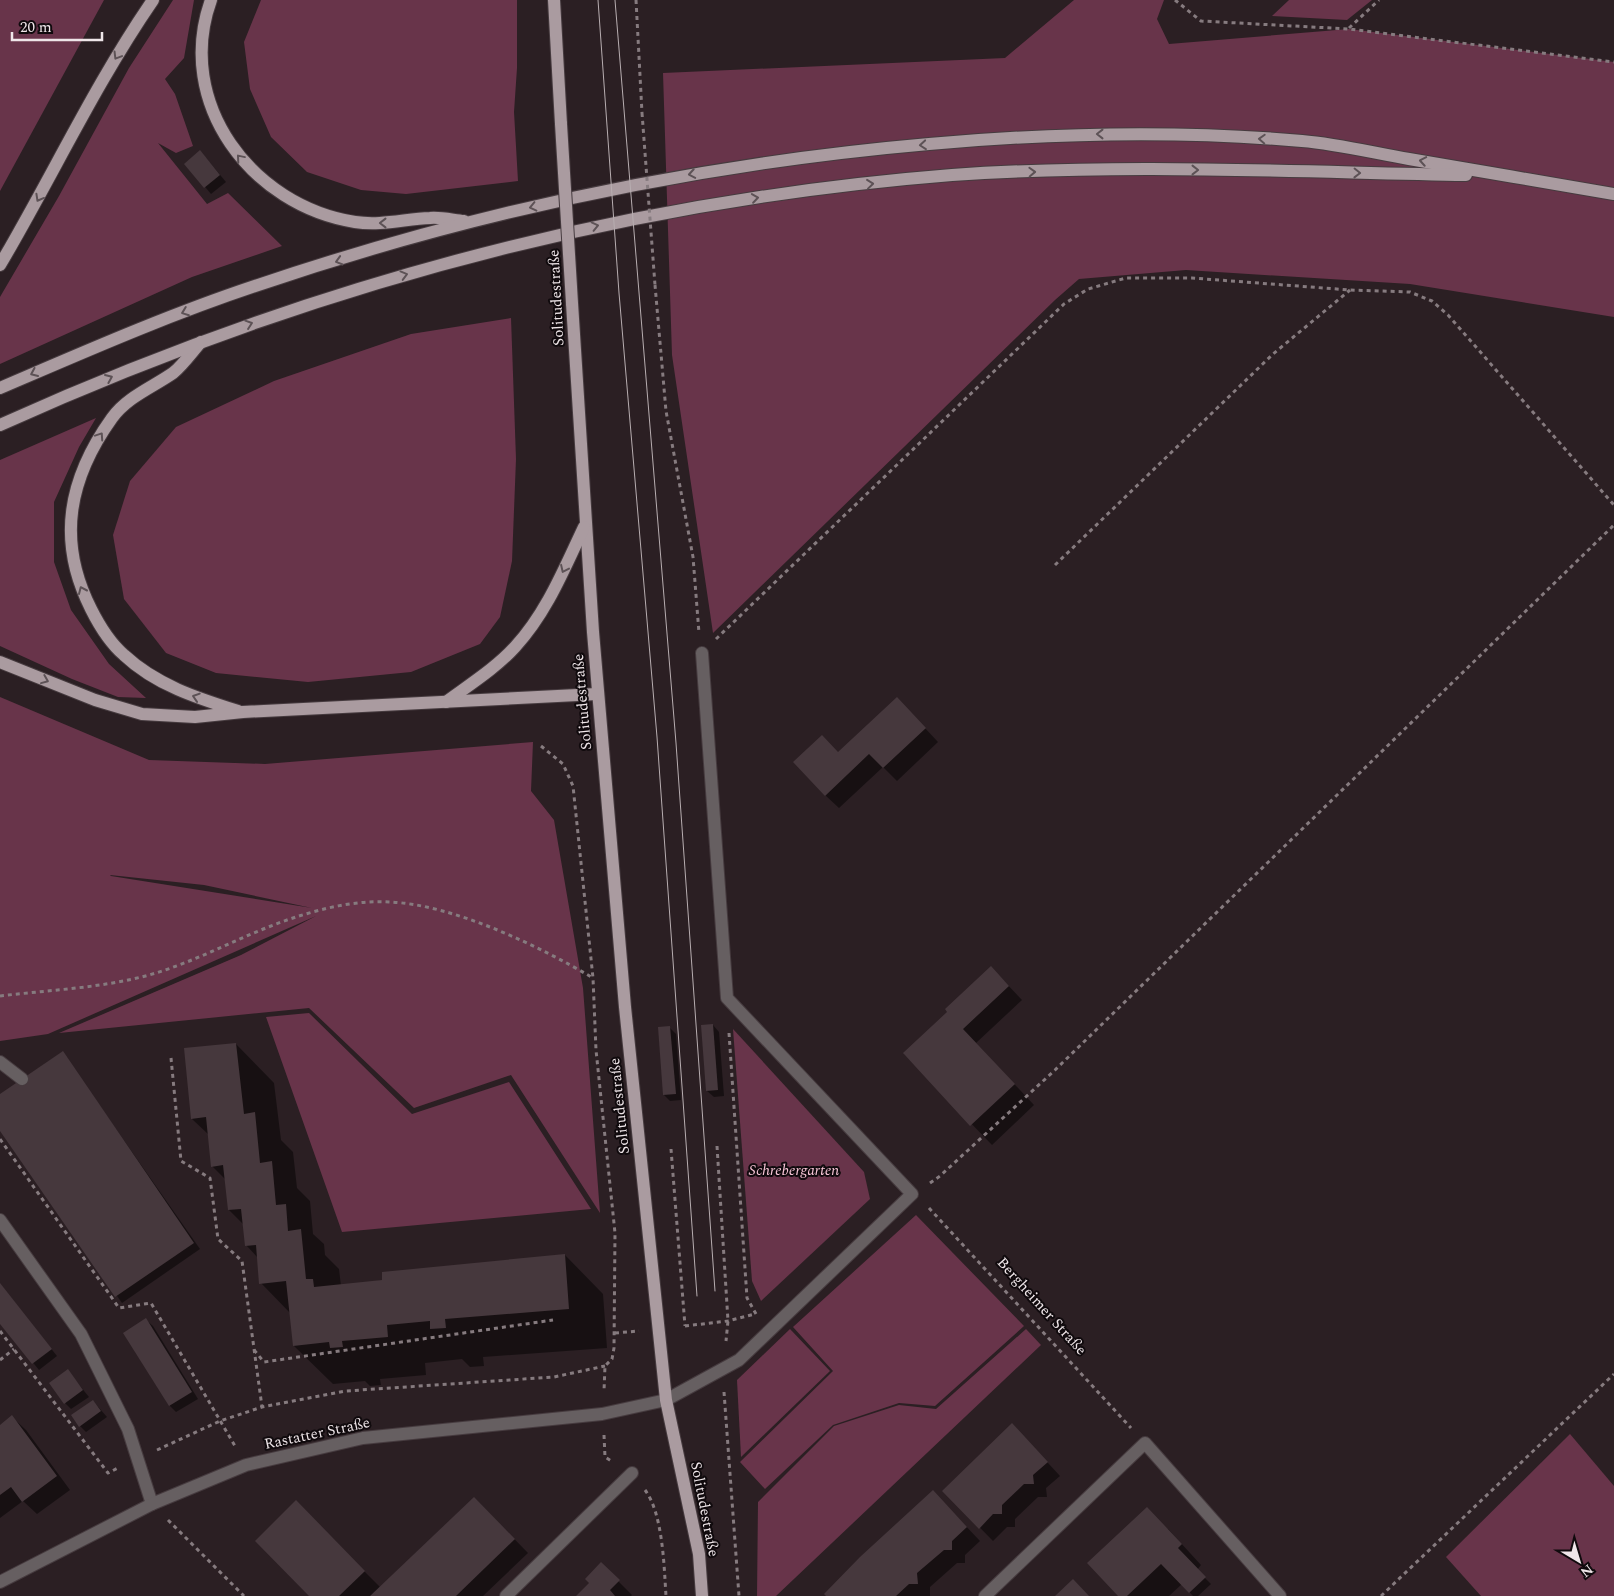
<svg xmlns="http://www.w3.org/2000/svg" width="1614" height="1596" font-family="Spectral,serif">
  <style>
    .green { fill: #68344a; fill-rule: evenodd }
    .shadow { fill: #0007 }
    .building { fill: #46383d }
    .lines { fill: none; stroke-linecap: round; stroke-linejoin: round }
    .minor-casing { stroke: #463b3f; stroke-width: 14 }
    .major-casing { stroke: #463b3f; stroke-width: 14 }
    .path { stroke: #867b7f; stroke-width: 3; stroke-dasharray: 4 4; stroke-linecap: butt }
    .minor { stroke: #665f61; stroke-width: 12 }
    .major { stroke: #aa9ba0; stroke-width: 12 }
    .tram { stroke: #b8aeb1; stroke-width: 1 }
    .major-bridge-casing { stroke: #463b3f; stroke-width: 14; stroke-linecap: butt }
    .path-bridge { stroke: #867b7f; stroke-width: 3; stroke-dasharray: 4 4; stroke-linecap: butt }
    .major-bridge { stroke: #aa9ba0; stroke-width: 12 }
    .oneway { stroke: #5d5256 }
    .labels { text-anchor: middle; stroke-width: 4; stroke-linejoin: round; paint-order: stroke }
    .street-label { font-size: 15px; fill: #efe6e9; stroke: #100a0d }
    .park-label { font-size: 15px; font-style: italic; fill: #f9c6d8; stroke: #100a0d }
  </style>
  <rect width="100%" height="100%" fill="#2b1f23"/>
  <!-- green -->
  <g class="green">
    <path d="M0 0H104L0 191Z"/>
    <path d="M173 0H194L184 58 165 79 175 94 193 146 176 153 158 143 207 204 228 193 282 246 192 277 0 364V297L59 196 129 68Z"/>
    <path d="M261 0H517V68L514 112 518 181 406 194 361 190 307 172 271 137 250 89 244 42Z"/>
    <path d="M1074 0H1164L1157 19 1169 44 1349 29 1614 62V317L1410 284 1186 270 1079 279 1055 300 713 633 672 355 663 73 1005 58Z"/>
    <path d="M1289 0H1372L1347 20 1272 16Z"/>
    <path d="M511 318 516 459 512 561 500 617 480 644 411 672 308 682 216 673 166 653 124 599 113 535 130 481 176 427 274 381 411 334Z"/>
    <path d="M96 418 79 447 54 502V562L71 610 109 664 146 698 118 697 72 679 0 646V460Z"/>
    <path d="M0 697 149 760 265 764 533 742 531 791 554 820 583 988 600 1213 511 1075 414 1108 309 1008 59 1033 241 955 316 916 48 1034 0 1041ZM110 875 204 885 312 908 111 876Z"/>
    <path d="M309 1013 412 1114 509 1082 591 1209 342 1232 266 1017Z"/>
    <path d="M733 1029 864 1172 870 1199 761 1301 752 1281Z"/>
    <path d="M916 1215 1024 1326 935 1406 899 1403 833 1425 765 1489 740 1462 833 1371 793 1327Z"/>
    <path d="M790 1329 830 1371 741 1457 737 1380Z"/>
    <path d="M1026 1329 1041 1345 776 1596H757L758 1502 834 1426 899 1405 936 1409Z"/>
    <path d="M1570 1434 1614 1486V1596H1481L1446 1557Z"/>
  </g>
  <!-- shadow -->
  <g class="shadow">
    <path d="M206 158 226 182 211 194 186 164Z"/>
    <path d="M910 712 938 742 897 781 883 767 839 808 825 795 838 753Z"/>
    <path d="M1004 981 1022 1000 976 1043 1034 1105 992 1145 904 1054Z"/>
    <path d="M713 1025 719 1032 724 1096 714 1097 707 1091Z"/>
    <path d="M670 1028 676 1034 681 1100 670 1101 664 1095Z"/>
    <path d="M236 1044 274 1083 281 1140 293 1152 297 1188 310 1201 313 1234 324 1244 325 1255 339 1269 341 1286 565 1255 603 1294 607 1348 483 1357 484 1366 470 1367 462 1359 425 1363 426 1375 380 1379 381 1385 370 1386 365 1381 333 1384 294 1346 291 1314 261 1283 258 1258 246 1245 244 1225 229 1210 226 1180 212 1166 209 1135 192 1119Z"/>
    <path d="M62 1052 200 1249 122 1303 0 1128V1095Z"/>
    <path d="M0 1285 57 1356 39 1370 0 1322Z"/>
    <path d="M146 1320 153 1326 198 1399 176 1412 170 1406Z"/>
    <path d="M68 1371 89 1397 71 1409 65 1403Z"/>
    <path d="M93 1401 107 1417 86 1432 80 1426Z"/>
    <path d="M12 1417 26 1430 70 1490 37 1514 23 1501 0 1518V1426Z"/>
    <path d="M1025 1438 1060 1476 1046 1488 1047 1497H1038L1015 1519V1527H1007L993 1541 944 1491Z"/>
    <path d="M946 1505 980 1541 965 1555V1563H957L930 1587V1596H827Z"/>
    <path d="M488 1512 528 1553 483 1596H311L334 1541 381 1588Z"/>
    <path d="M1168 1529 1201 1565 1197 1570 1211 1584 1198 1596H1193L1182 1584 1169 1596H1120Z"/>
    <path d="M601 1564 632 1595 631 1596H578L591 1583Z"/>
  </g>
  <!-- building -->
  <g class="building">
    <path d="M200 150 220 175 204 188 184 164Z"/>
    <path d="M897 697 926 728 883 768 869 754 825 796 793 762 822 735 838 752Z"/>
    <path d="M991 966 1009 986 963 1029 1015 1084 970 1126 903 1053 947 1012 945 1009Z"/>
    <path d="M713 1024 718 1090 706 1091 701 1025Z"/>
    <path d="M670 1026 676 1094 663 1095 658 1027Z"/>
    <path d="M236 1043 244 1114 255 1112 260 1163 272 1161 276 1205 286 1204 288 1231 301 1229 306 1279H313L314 1287 382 1280V1272L565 1254 569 1309 445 1319 446 1328 430 1329V1321L387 1325 388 1337 342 1341 343 1347 330 1348 329 1342 293 1346 286 1281 259 1284 256 1245 245 1246 241 1209 228 1210 223 1165 211 1167 206 1117 191 1119 184 1048Z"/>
    <path d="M63 1051 194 1243 115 1297 0 1131V1094Z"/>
    <path d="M0 1283 52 1349 32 1364 0 1324Z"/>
    <path d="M146 1318 192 1392 169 1406 123 1333Z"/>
    <path d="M68 1369 83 1390 64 1404 49 1383Z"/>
    <path d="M93 1400 101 1411 79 1427 71 1415Z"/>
    <path d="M12 1415 57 1476 22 1502 11 1487 0 1495V1425Z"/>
    <path d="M1012 1423 1048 1462 1033 1475 1034 1484H1024L1002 1505V1514H993L979 1529 942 1491Z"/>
    <path d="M933 1490 967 1527 952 1541V1550H944L917 1573 918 1584H909L896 1596H826L824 1594 860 1557Z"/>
    <path d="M474 1497 515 1539 456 1596H370Z"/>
    <path d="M296 1500 365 1571 339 1596H309L255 1541Z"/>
    <path d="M1147 1507 1182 1544 1178 1548 1206 1577 1189 1593 1161 1564 1127 1596H1118L1087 1563Z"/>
    <path d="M601 1562 620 1580 610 1590 615 1596H576L589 1583 585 1579Z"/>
    <path d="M1073 1579 1089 1596H1055Z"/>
  </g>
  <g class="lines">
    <defs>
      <g id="minor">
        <path d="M0 1062 22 1079"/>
        <path d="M0 1220 81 1334 128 1429 152 1504"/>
        <path d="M0 1582 152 1504 246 1465 363 1438 602 1414 666 1400 739 1360 912 1194 727 998 702 653"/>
        <path d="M506 1596 632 1473"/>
        <path d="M985 1596 1145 1443 1280 1596"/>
      </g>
      <g id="major">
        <path d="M211 0C174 103 252 206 355 222 381 226 405 219 430 218 441 217 453 220 464 221"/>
        <path d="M554 0 561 124"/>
        <path d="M0 265C52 177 95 84 153 0"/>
        <path d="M572 303 593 632 625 1007 666 1400 699 1554 702 1596"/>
        <path d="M201 342C192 352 183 365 173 373 153 387 127 397 112 418 69 478 56 540 91 609 99 625 110 643 124 655 156 685 197 698 238 711"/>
        <path d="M0 388C84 352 168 315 255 286 473 212 699 164 929 144 1053 133 1178 130 1302 141 1338 144 1374 153 1409 159 1477 171 1546 182 1614 194"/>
        <path d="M0 425C303 288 620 201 952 175 1123 163 1295 172 1466 175"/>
        <path d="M0 662 95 700 142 714 195 717 243 712 597 694"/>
        <path d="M446 702C469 685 496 668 515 647 547 612 564 569 584 527"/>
      </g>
    </defs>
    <!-- minor casing -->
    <use href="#minor" class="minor-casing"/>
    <!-- major casing -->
    <use href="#major" class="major-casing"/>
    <!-- path -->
    <g class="path">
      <path d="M636 0 642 113"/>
      <path d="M1175 0 1201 21 1349 29 1614 62"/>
      <path d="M1349 28 1379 0"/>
      <path d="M655 285 666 411 693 557 699 633"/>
      <path d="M1055 565 1273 354 1350 290"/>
      <path d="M716 639 1064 304 1088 289 1126 278H1192L1350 290 1410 292 1432 301 1448 315 1614 505"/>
      <path d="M541 746 563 764 573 786 593 978 596 1050 615 1233 614 1348 612 1359 605 1366 604 1391"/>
      <path d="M0 996C49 990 102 988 149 975 199 961 244 934 293 918 323 908 357 900 389 902 452 904 539 946 593 978"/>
      <path d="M729 1033 747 1298 756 1314"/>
      <path d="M171 1058 181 1161 210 1178 218 1239 242 1261 262 1407"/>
      <path d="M0 1139 119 1308 151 1303 235 1446"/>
      <path d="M717 1146 728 1321 726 1341"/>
      <path d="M671 1149 685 1326"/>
      <path d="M930 1183 940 1176 1055 1070 1614 525"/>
      <path d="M929 1208 1131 1428"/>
      <path d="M685 1326 728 1321 755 1314"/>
      <path d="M0 1331 108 1473 118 1468"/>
      <path d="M615 1333 639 1331"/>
      <path d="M254 1350 264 1362 553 1320"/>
      <path d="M0 1360 14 1349"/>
      <path d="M724 1392 739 1596"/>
      <path d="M604 1435 605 1457 613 1462"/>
      <path d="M157 1450 220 1421 262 1407 346 1391 554 1377 605 1366"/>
      <path d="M645 1490C663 1514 664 1566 666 1596"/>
      <path d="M168 1520 244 1596"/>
      <path d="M1381 1596 1614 1374"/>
    </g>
    <!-- minor -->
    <use href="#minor" class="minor"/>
    <!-- major -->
    <use href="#major" class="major"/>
    <!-- tram -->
    <g class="tram">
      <path d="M598 0 619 293 657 737 697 1296"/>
      <path d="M615 0 676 743 715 1291"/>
    </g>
    <defs>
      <path id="major-bridge" d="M561 124 572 303"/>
    </defs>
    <!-- major-bridge casing -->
    <use href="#major-bridge" class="major-bridge-casing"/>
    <!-- path-bridge -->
    <path class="path-bridge" d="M642 113 655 285"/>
    <!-- major-bridge -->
    <use href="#major-bridge" class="major-bridge"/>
  </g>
  <!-- one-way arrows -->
  <defs><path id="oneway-chevron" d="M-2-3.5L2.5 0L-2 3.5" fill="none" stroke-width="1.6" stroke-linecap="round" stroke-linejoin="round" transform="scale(1.25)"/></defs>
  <g class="oneway">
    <use href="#oneway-chevron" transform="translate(117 56) rotate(121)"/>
    <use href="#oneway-chevron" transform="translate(1100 134) rotate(180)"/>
    <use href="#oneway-chevron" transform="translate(1262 139) rotate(-177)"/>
    <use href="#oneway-chevron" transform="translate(923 145) rotate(175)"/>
    <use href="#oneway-chevron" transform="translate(240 158) rotate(-130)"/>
    <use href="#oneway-chevron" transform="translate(1423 161) rotate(-170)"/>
    <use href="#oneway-chevron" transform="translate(1195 170)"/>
    <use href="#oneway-chevron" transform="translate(1032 172) rotate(-2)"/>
    <use href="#oneway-chevron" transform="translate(1357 173) rotate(1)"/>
    <use href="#oneway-chevron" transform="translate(692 174) rotate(170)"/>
    <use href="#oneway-chevron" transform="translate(870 184) rotate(-6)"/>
    <use href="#oneway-chevron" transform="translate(39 198) rotate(119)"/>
    <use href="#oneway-chevron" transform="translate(755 198) rotate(-8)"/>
    <use href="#oneway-chevron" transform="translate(533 207) rotate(167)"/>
    <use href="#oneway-chevron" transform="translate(383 223) rotate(-180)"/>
    <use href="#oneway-chevron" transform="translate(595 226) rotate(-13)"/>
    <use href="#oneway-chevron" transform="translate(339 261) rotate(163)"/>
    <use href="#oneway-chevron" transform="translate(404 275) rotate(-15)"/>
    <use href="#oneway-chevron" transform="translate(185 312) rotate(159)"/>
    <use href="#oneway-chevron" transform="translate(249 324) rotate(-19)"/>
    <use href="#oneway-chevron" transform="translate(34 373) rotate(156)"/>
    <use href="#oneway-chevron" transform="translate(109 378) rotate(-23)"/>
    <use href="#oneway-chevron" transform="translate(100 436) rotate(-56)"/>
    <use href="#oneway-chevron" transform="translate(564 569) rotate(115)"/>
    <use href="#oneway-chevron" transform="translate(82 590) rotate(-114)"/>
    <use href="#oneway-chevron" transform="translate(45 680) rotate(22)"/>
    <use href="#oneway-chevron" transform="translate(196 697) rotate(-162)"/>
  </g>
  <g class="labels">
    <!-- street labels -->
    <g class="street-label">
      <text transform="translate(556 298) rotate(-93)" y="5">Solitudestraße</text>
      <text transform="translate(582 702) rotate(-95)" y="5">Solitudestraße</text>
      <text transform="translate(619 1106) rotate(-96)" y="5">Solitudestraße</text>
      <text transform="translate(1042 1306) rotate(48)" y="5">Bergheimer Straße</text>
      <text transform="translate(317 1433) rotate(-12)" y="5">Rastatter Straße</text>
      <text transform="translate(705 1509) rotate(79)" y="5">Solitudestraße</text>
    </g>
    <!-- park labels -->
    <g class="park-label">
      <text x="794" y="1175">Schrebergarten</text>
    </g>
  </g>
  <!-- north arrow -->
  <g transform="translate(1579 1561) rotate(142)" stroke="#100a0d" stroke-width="4" paint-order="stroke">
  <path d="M0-4L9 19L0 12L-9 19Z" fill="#efe6e9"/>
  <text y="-8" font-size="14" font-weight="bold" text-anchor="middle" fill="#efe6e9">N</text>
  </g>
  <!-- scale -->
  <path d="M12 32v8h90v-8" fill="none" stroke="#efe6e9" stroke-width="2.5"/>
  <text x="20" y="32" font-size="15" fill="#efe6e9" stroke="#100a0d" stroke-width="4" paint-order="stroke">20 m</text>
</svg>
